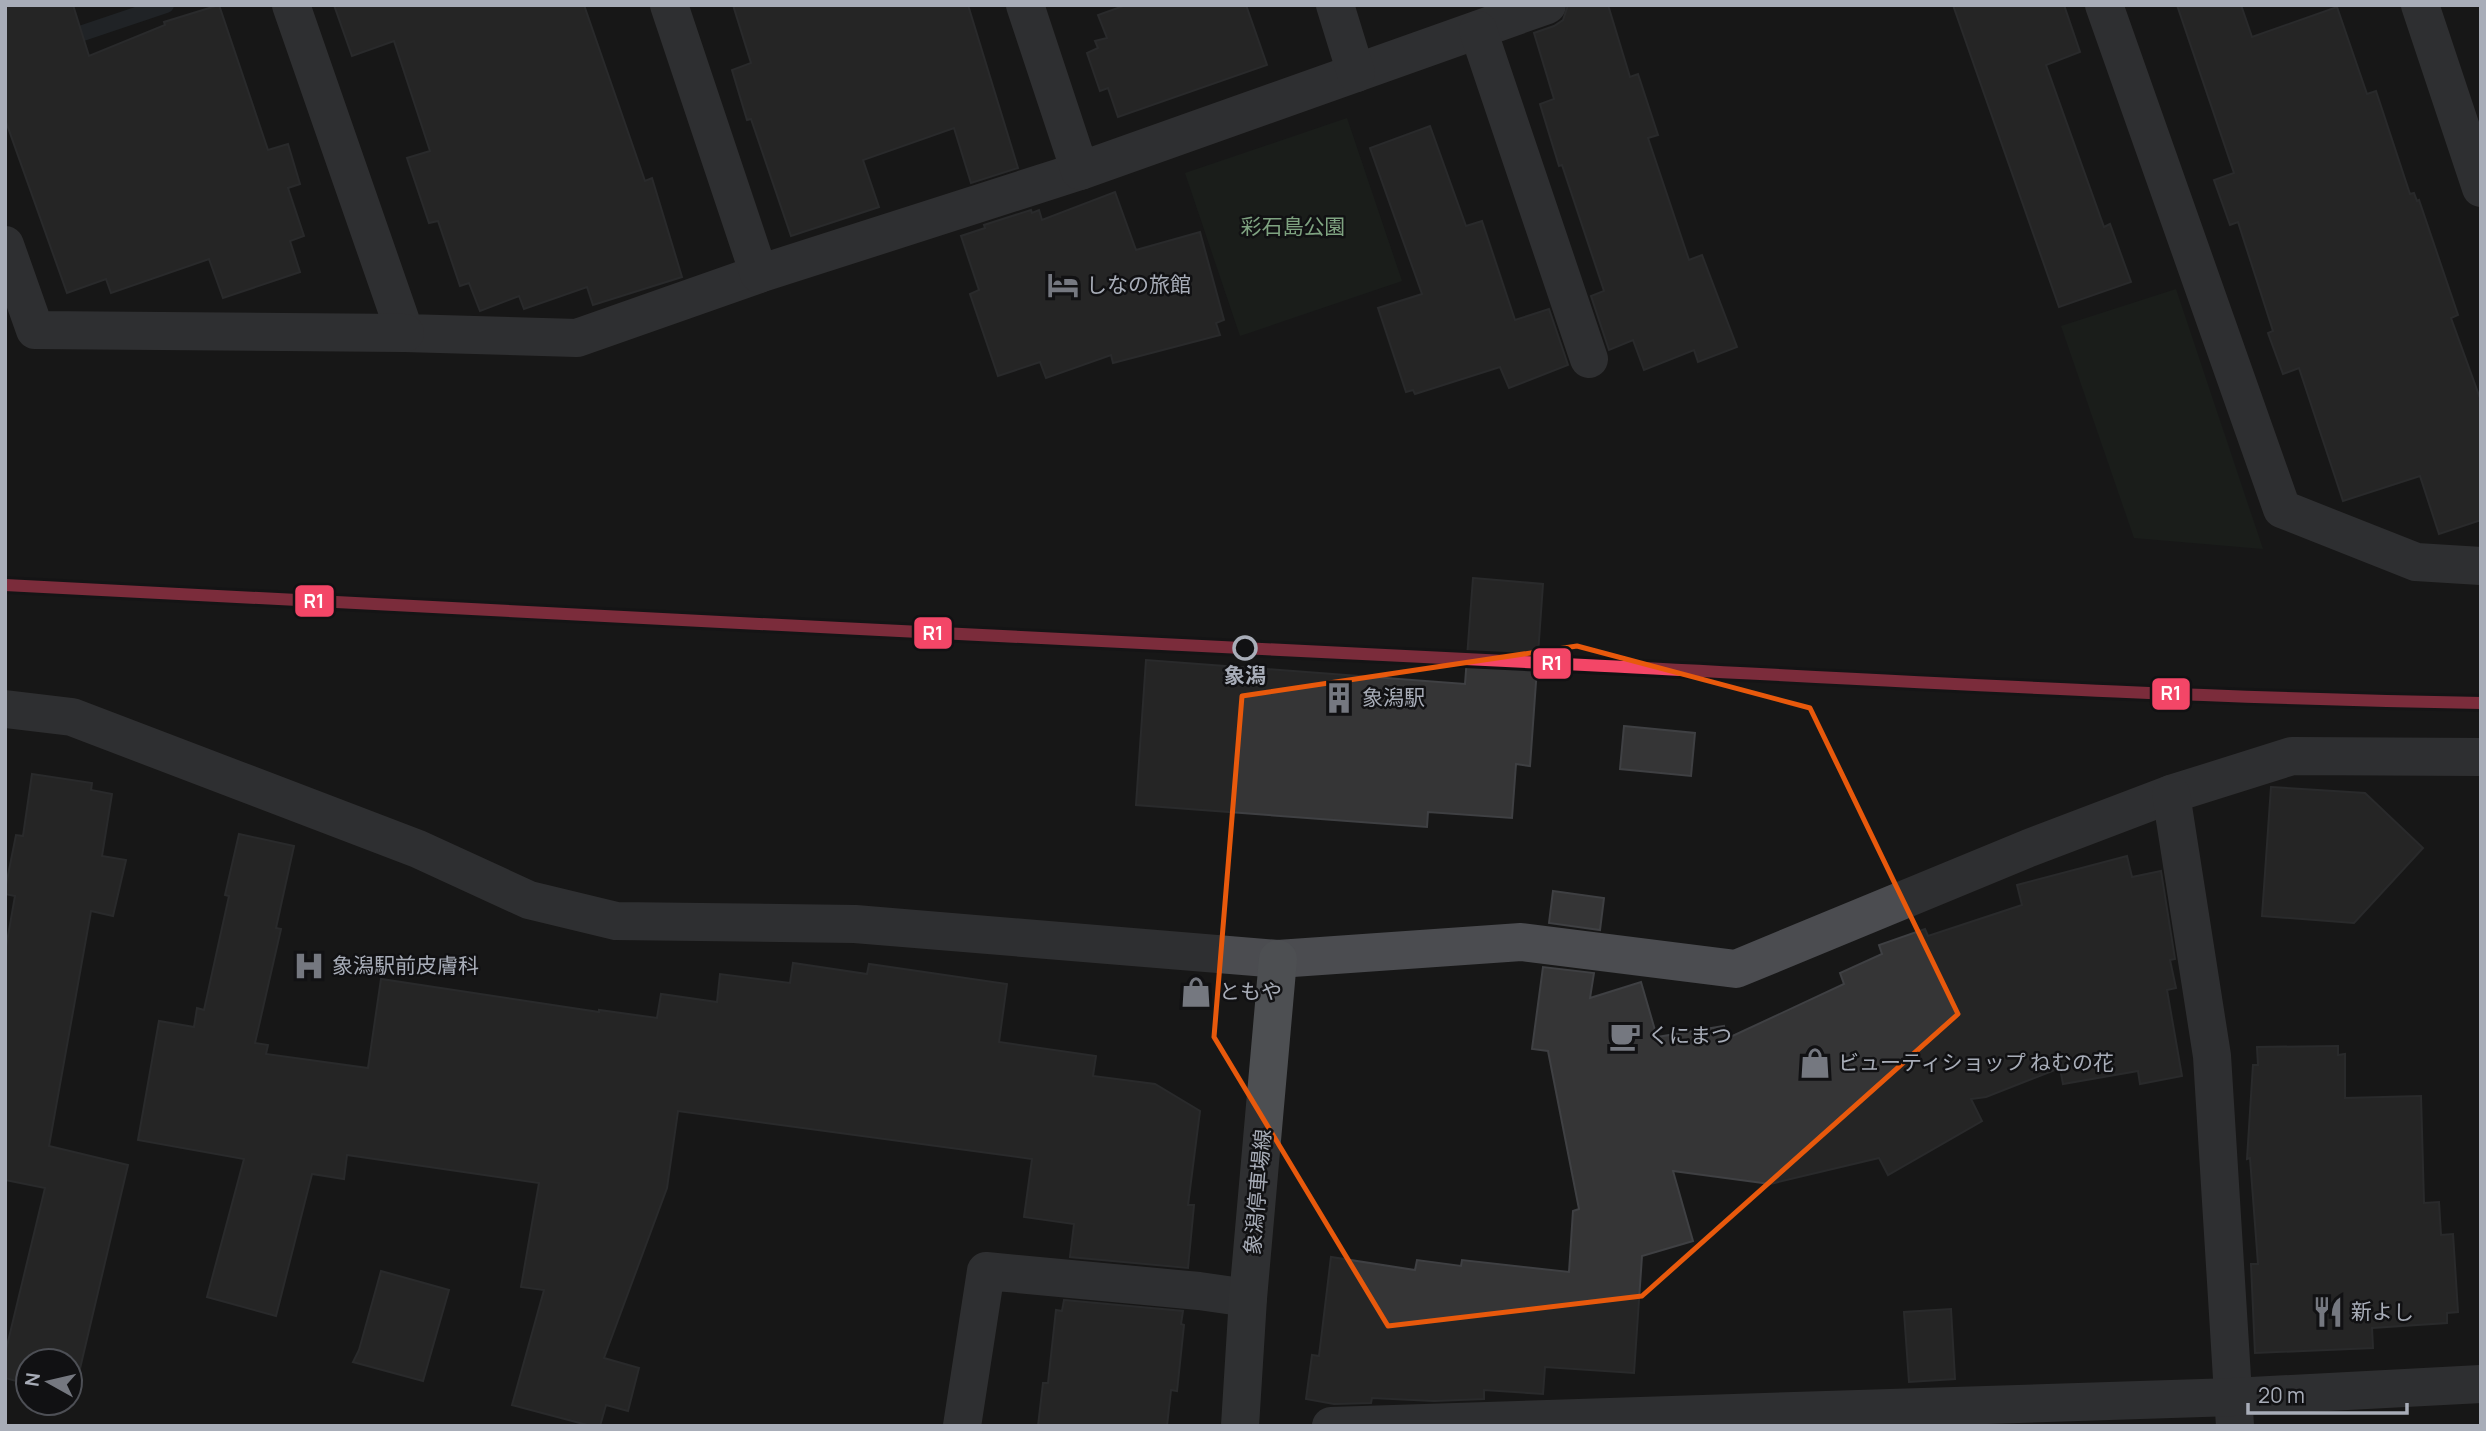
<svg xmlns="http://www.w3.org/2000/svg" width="2486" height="1431" font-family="Manrope,'Noto Sans JP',sans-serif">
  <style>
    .green { fill: #1d241e }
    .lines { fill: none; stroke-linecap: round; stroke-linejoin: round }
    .stream { stroke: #2a3239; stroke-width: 16 }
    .building { fill: #353536; stroke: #3f4043; stroke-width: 2 }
    .minor { stroke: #4b4c50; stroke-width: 38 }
    .major { stroke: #4d4f52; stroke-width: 38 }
    .rail-1-casing { stroke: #111113; stroke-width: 18 }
    .rail-1 { stroke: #f34667; stroke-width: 12 }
    .marked { fill: none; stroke: #e8590c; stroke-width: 5; stroke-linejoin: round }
    .stop-dot { fill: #111113; stroke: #a8adb8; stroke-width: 3.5 }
    .labels { text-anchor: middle; stroke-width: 5; stroke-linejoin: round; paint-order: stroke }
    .park-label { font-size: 21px; fill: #7fa381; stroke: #111113 }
    .poi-label { font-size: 21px; fill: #a8adb8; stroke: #111113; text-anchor: start }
    .stop-label { font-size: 21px; font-weight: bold; fill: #a8adb8; stroke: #111113 }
    .street-label { font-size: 21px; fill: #a8adb8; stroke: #111113 }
    .line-badge { stroke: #111113; stroke-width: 2.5 }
    .badge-label { font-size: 19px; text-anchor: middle; font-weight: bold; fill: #fff }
  </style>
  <rect width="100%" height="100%" fill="#171717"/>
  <!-- green -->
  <g class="green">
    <path d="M1347 118 1402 281 1240 336 1185 173Z"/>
    <path d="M2176 289 2263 549 2134 538 2061 326Z"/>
  </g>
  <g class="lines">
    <!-- stream -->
    <path class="stream" d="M62 40 166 5"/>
  </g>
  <!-- building -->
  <g class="building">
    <path d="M5 5H73L89 56 165 25 164 22 219 5 268 150 288 144 300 184 288 188 304 236 290 241 300 272 223 298 209 259 111 293 106 279 67 293 5 119Z"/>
    <path d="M334 5H584L645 181 652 178 682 277 593 305 587 287 524 309 519 296 480 311 469 283 460 286 438 221 429 223 407 158 430 151 394 41 352 56Z"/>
    <path d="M733 5H968L1018 168 971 183 954 128 863 160 879 207 791 236 751 119 747 120 732 70 751 63Z"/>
    <path d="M1126 5H1246L1267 65 1118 117 1108 88 1100 91 1087 53 1098 48 1095 41 1107 38 1098 15Z"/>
    <path d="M1568 5H1608L1630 77 1638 74 1658 135 1648 138 1689 260 1702 255 1737 347 1698 362 1694 350 1644 370 1633 340 1609 350 1591 296 1604 291 1562 165 1559 166 1540 104 1554 99 1534 33 1554 26 1563 20Z"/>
    <path d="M1953 5H2064L2080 52 2046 65 2104 227 2110 224 2131 282 2059 307Z"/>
    <path d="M2177 5H2241L2252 37 2337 7 2367 94 2376 91 2410 194 2414 193 2417 201 2419 200 2458 315 2451 318 2481 401V520L2439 534 2420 476 2343 501 2299 368 2283 374 2268 333 2273 331 2238 222 2230 225 2214 180 2234 173Z"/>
    <path d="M1430 126 1466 226 1482 221 1515 320 1549 309 1568 365 1509 388 1500 367 1415 394 1413 390 1406 392 1378 308 1422 294 1370 148Z"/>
    <path d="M1115 192 1136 250 1200 232 1224 320 1216 323 1220 335 1113 363 1111 355 1046 378 1040 362 998 376 970 294 979 290 961 236 985 228 984 225 1031 210 1032 213 1039 210 1042 220Z"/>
    <path d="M1473 578 1543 584 1530 766 1516 764 1512 818 1428 812 1427 827 1136 805 1146 660 1465 684Z"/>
    <path d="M1624 726 1695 733 1691 776 1620 769Z"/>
    <path d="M32 774 92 783 91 790 112 794 102 856 126 860 113 916 91 911 49 1146 128 1165 74 1394 70 1393V1361H28V1384L5 1378V1354L45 1188 5 1180V953L15 896 5 894V890L16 835 23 836Z"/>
    <path d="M2271 787 2365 793 2423 848 2354 923 2262 916Z"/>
    <path d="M239 834 294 846 276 928 281 929 255 1043 268 1045 266 1054 368 1068 381 979 599 1012V1010L657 1018 661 994 717 1002 720 974 790 983 793 963 867 974 869 964 1007 984 999 1042 1096 1056 1093 1076 1155 1084 1200 1111 1188 1205H1194L1188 1268 1070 1257 1074 1224 1024 1217 1032 1159 678 1111 667 1188 604 1358 639 1368 628 1411 606 1405 600 1426H591L512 1405 544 1290 521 1287 539 1183 347 1155 344 1179 312 1174 276 1316 207 1297 244 1159 138 1140 159 1021 194 1027 197 1008 204 1010 229 896 225 895Z"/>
    <path d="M2127 856 2132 877 2161 871 2175 959 2170 960 2176 988 2167 990 2182 1076 2140 1084 2138 1071 2063 1084 2060 1068 1986 1097 1971 1099 1982 1121 1888 1175 1879 1158 1770 1184 1673 1171 1693 1241 1642 1256 1634 1373 1545 1367 1543 1394 1484 1390V1399L1434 1401 1372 1398 1371 1403 1334 1404 1306 1399 1312 1355 1319 1356 1331 1257 1415 1270 1417 1260 1461 1266 1462 1260 1569 1272 1573 1211 1579 1209 1548 1051 1532 1049 1543 967 1594 973 1590 998 1641 982 1657 1037 1724 1026 1726 1039 1844 984 1840 973 1882 954 1879 945 1925 929 1928 936 2022 905 2017 885Z"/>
    <path d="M1553 891 1604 898 1600 930 1549 923Z"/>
    <path d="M2338 1046V1055L2345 1054V1098L2421 1096 2424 1203 2439 1202 2441 1235 2453 1234 2458 1312 2447 1313V1323L2372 1328 2373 1348 2255 1353 2251 1264H2258L2250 1158 2247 1159 2253 1065H2258L2257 1047Z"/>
    <path d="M381 1271 449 1290 423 1381 353 1362 359 1350Z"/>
    <path d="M1064 1300 1183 1311 1181 1324 1184 1325 1177 1391 1171 1390 1167 1426H1038L1043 1383H1048L1056 1310 1062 1311Z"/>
    <path d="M1951 1309 1955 1379 1909 1382 1904 1312Z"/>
  </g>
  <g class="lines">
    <!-- minor -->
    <g class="minor">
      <path d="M291 5 405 333 577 338 759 274"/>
      <path d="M669 5 759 274 1080 171"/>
      <path d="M1025 5 1080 171 1547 5"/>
      <path d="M1335 5 1356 73"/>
      <path d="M2104 5 2282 509 2416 562 2481 566"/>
      <path d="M2420 5 2481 188"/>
      <path d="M1478 30 1589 359"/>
      <path d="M5 245 35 330 405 333"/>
      <path d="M5 709 72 717 418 849 529 900 616 921 855 924 1278 959 1521 942 1736 969 2029 848 2171 794 2292 756 2481 757"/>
      <path d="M2171 794 2212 1056 2235 1426"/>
      <path d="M962 1426 986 1271 1199 1291 1248 1298"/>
      <path d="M1331 1426 2233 1397 2481 1384"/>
    </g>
    <!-- major -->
    <path class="major" d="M1240 1426 1248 1298 1278 959"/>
    <defs>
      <path id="rail-1" d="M5 585C532 612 1058 640 1585 665 1883 680 2182 698 2481 703"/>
    </defs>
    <!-- rail-1 casing -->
    <use href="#rail-1" class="rail-1-casing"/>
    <!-- rail-1 -->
    <use href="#rail-1" class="rail-1"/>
  </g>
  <!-- marked area -->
  <path d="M0 0H2486V1431H0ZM1577 646 1810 708 1958 1014 1642 1296 1388 1326 1214 1037 1242 696Z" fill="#171717" fill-opacity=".55" fill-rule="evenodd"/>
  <path class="marked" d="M1577 646 1810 708 1958 1014 1642 1296 1388 1326 1214 1037 1242 696Z"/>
  <!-- icons -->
  <defs>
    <symbol id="hotel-bare" viewBox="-9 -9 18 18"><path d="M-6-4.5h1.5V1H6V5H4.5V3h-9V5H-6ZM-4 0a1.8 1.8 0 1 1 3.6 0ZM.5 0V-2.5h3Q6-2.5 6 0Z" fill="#757880" stroke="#111113" stroke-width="2.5" paint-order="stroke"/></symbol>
    <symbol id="building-bare" viewBox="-9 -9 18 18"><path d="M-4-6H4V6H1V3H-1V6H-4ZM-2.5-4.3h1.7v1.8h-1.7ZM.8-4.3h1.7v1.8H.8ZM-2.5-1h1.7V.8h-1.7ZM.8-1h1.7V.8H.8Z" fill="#757880" stroke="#111113" stroke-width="2.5" paint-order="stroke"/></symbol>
    <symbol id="hospital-bare" viewBox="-9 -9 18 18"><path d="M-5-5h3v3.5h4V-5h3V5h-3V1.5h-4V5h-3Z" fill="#757880" stroke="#111113" stroke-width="2.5" paint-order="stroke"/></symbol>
    <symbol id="shop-bare" viewBox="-9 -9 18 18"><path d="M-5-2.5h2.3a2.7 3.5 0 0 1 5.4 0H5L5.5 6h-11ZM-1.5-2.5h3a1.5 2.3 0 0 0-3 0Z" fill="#757880" stroke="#111113" stroke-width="2.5" paint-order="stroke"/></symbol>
    <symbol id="cafe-bare" viewBox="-9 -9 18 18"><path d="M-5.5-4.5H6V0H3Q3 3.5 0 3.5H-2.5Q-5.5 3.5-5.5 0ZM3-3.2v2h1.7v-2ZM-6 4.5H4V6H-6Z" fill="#757880" stroke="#111113" stroke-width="2.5" paint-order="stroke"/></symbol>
    <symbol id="restaurant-bare" viewBox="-9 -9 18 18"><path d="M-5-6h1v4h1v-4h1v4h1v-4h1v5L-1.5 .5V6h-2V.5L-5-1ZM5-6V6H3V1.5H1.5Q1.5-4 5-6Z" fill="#757880" stroke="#111113" stroke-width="2.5" paint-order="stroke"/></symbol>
  </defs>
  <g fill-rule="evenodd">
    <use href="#hotel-bare" x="1041" y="263" width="44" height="44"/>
    <use href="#building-bare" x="1317" y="676" width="44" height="44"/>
    <use href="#hospital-bare" x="287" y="944" width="44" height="44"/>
    <use href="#shop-bare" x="1174" y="970" width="44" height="44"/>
    <use href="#cafe-bare" x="1603" y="1014" width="44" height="44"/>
    <use href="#shop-bare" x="1793" y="1041" width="44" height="44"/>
    <use href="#restaurant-bare" x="2306" y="1290" width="44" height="44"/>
  </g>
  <!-- markers -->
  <circle class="stop-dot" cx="1245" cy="648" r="11"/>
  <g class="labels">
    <!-- park labels -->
    <g class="park-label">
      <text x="1293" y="234">彩石島公園</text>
    </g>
    <!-- poi labels -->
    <g class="poi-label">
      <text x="1086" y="292">しなの旅館</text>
      <text x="1362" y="705">象潟駅</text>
      <text x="332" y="973">象潟駅前皮膚科</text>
      <text x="1219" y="999">ともや</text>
      <text x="1648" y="1043">くにまつ</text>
      <text x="1838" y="1070">ビューティショップ ねむの花</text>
      <text x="2351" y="1319">新よし</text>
    </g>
    <!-- stop labels -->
    <g class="stop-label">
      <text x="1245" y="683">象潟</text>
    </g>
    <!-- street labels -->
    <g class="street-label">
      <text transform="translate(1258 1192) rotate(-85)" y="7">象潟停車場線</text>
    </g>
  </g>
  <g class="line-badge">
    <rect x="294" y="584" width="41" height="34" rx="7" fill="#f34667"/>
    <rect x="913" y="616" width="40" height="34" rx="7" fill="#f34667"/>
    <rect x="1532" y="647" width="40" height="33" rx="7" fill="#f34667"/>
    <rect x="2151" y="677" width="40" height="34" rx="7" fill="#f34667"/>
  </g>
  <g class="badge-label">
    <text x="314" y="608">R1</text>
    <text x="933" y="640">R1</text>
    <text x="1552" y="670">R1</text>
    <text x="2171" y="700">R1</text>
  </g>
  <!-- border -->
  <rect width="2486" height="1431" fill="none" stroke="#a8adb8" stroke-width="14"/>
  <!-- north arrow -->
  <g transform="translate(49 1382) rotate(278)"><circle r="33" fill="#111113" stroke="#4d4f55" stroke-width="2"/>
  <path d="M0-5L12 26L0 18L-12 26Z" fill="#757880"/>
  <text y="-10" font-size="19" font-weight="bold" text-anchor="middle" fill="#a8adb8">N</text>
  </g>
  <!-- scale -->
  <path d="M2248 1403v10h159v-10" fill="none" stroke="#a8adb8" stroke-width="3.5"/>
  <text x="2258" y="1403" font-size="21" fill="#a8adb8" stroke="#111113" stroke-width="5" paint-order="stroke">20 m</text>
</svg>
